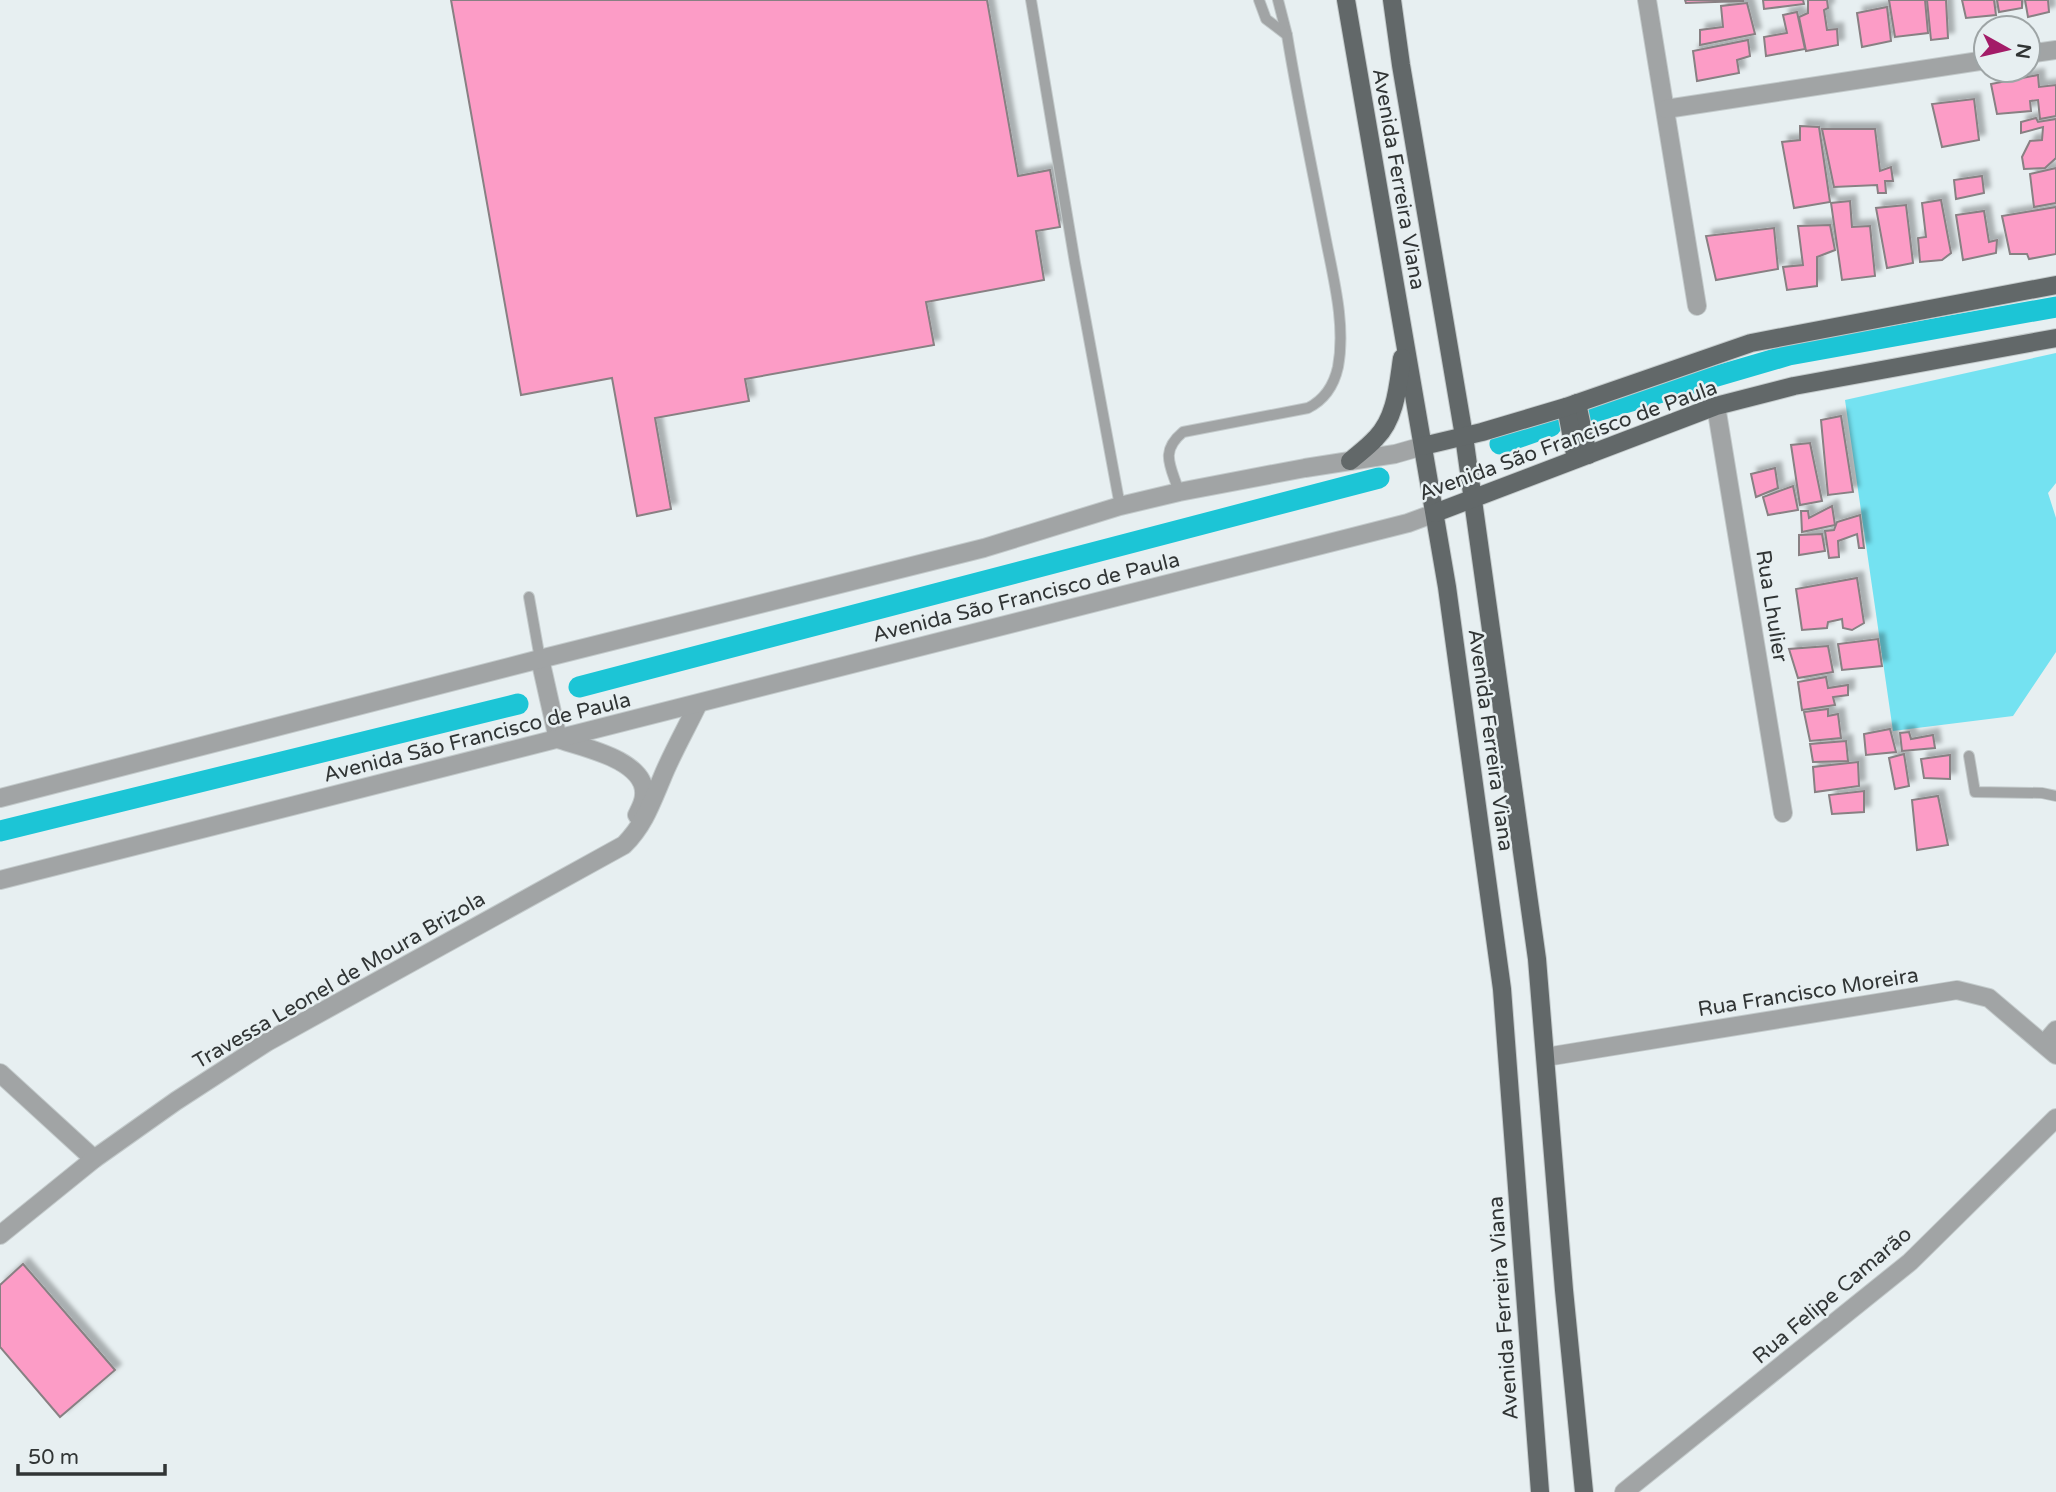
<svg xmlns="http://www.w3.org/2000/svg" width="2056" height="1492" font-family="'Varela Round',sans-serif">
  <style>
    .green { fill: #74e2f1 }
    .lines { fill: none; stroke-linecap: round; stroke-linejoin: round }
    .canal { stroke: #1cc5d6; stroke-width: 21 }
    .building { fill: #fc9cc6; stroke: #888083; stroke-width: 2; filter: url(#shadow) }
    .service-casing { stroke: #c3cacb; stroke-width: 12 }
    .minor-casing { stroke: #c3cacb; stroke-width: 20 }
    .tertiary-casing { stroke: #c3cacb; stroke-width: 20 }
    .primary-casing { stroke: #c3cacb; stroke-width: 20 }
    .service { stroke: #a1a4a5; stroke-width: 10 }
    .minor { stroke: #a1a4a5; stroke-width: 18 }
    .tertiary { stroke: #a1a4a5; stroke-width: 18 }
    .primary { stroke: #626869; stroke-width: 18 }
    .labels { text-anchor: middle; stroke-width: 5; stroke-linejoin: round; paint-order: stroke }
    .street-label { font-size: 21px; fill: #313535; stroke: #e7eff1 }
  </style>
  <defs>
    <filter id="shadow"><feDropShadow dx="6" dy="-6" stdDeviation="2" flood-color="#0004"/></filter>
  </defs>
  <rect width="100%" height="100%" fill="#e7eff1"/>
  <!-- green -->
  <path class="green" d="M2056 353V483L2048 493 2056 518V652L2013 716 1893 731 1845 400Z"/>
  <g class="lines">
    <!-- canal -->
    <g class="canal">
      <path d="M1587 414 1789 355 2056 307"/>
      <path d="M1500 444 1551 426"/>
      <path d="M579 687 1379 478"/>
      <path d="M0 831 518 704"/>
    </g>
  </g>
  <!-- building -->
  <g class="building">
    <path d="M451 0H987L1018 176 1050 170 1060 227 1036 231 1044 280 926 302 934 345 745 379 749 401 655 418 671 509 637 516 612 378 521 395Z"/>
    <path d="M1685 0H1743V1L1686 3Z"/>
    <path d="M1763 0H1803L1804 4 1764 9Z"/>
    <path d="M1808 0H1827L1828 8 1824 10 1827 30 1837 29 1838 45 1806 51 1799 17 1808 13Z"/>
    <path d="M1889 0H1925L1928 33 1895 37Z"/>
    <path d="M1927 0H1946L1948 38 1931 40Z"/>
    <path d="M1962 0H1994L1996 15 1966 18Z"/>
    <path d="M1997 0H2022V8L1999 12Z"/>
    <path d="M2025 0H2048L2049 12 2028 17Z"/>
    <path d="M1747 3 1755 34 1700 45V30L1723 27 1721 6Z"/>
    <path d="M1887 7 1891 41 1862 47 1857 13Z"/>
    <path d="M1797 12 1805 49 1766 56 1764 37 1787 33 1783 15Z"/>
    <path d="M1748 40 1750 56 1737 60 1739 73 1697 81 1693 51Z"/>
    <path d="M2038 75 2039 87 2056 85V116L2040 119 2038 100 2030 101 2031 111 1997 114 1991 84Z"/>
    <path d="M1974 99 1979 140 1942 147 1932 104Z"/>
    <path d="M2036 118 2038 122 2056 119V158L2045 168 2024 169 2022 157 2030 141 2042 140 2043 127 2021 133V122Z"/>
    <path d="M1800 126 1819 127 1830 202 1794 208 1782 142 1800 140Z"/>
    <path d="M1822 129H1875L1880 171 1891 167 1893 181H1885L1886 193H1878L1877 185 1834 187Z"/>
    <path d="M2056 168V203L2034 207 2030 174Z"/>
    <path d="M1982 176 1984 193 1956 199 1954 180Z"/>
    <path d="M1941 200 1951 253 1942 260 1920 262 1918 238 1926 237 1922 203Z"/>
    <path d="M1850 201 1852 227 1870 226 1875 276 1842 280 1831 203Z"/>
    <path d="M1906 205 1913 263 1887 268 1876 208Z"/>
    <path d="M2056 207V254L2029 259 2027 254H2010L2002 216Z"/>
    <path d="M1984 211 1989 242 1997 240 1996 253 1963 260 1956 215Z"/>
    <path d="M1830 225 1835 250 1817 257V286L1787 290 1783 267 1803 265 1798 226Z"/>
    <path d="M1774 228 1778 269 1716 280 1706 236Z"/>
    <path d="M1841 416 1853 492 1828 495 1821 420Z"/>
    <path d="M1810 443 1822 501 1800 505 1791 445Z"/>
    <path d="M1775 468 1778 488 1756 497 1751 474Z"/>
    <path d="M1793 486 1798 510 1768 515 1763 497Z"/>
    <path d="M1832 506 1835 525 1802 532 1801 511H1808L1809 518Z"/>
    <path d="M1860 515 1864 548H1859L1857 534 1838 541 1839 557 1829 558 1825 531 1834 530 1837 522Z"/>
    <path d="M1822 534 1825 551 1799 555V535Z"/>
    <path d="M1857 578 1864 623 1852 630 1843 628 1842 619 1828 622 1827 628 1802 630 1796 589Z"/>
    <path d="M1878 639 1882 666 1842 670 1838 644Z"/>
    <path d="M1828 646 1833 672 1798 678 1789 649Z"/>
    <path d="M1826 677 1828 688 1848 685V695L1833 697 1835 705 1802 710 1798 682Z"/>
    <path d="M1828 709V716L1838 714 1841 738 1810 741 1804 712Z"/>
    <path d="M1890 729 1896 752 1866 755 1864 734Z"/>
    <path d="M1909 732 1911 739 1933 735 1935 748 1902 751 1900 733Z"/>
    <path d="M1846 741 1848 761 1813 762 1810 744Z"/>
    <path d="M1904 754 1909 786 1895 789 1889 758Z"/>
    <path d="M1950 755V779L1924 778 1921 759Z"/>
    <path d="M1858 762 1859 786 1815 792 1813 767Z"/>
    <path d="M1864 791V812L1832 814 1829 795Z"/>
    <path d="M1938 796 1948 845 1917 850 1912 800Z"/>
    <path d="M23 1264 115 1370 60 1417 0 1347V1285Z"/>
  </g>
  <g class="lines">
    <defs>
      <g id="service">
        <path d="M1031 0 1075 263 1120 506"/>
        <path d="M1278 0 1287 35"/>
        <path d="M1179 492C1171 466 1159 452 1183 432L1308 408C1324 400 1334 385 1338 367 1346 324 1333 277 1325 235 1312 168 1298 102 1287 35L1266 19 1259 0"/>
        <path d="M529 597 540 659"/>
        <path d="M1969 756 1975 792 2042 793 2056 796"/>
      </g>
      <g id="minor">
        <path d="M1647 0 1697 306"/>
        <path d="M2028 54 2056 50"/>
        <path d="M1666 109 1986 60"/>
        <path d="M1716 406 1783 813"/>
        <path d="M558 739C582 747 647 760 644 795 644 802 640 809 637 815"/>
        <path d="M2044 1044 2056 1030"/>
        <path d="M1546 1057 1957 990 1989 998 2056 1055"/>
        <path d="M0 1073 94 1159"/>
        <path d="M0 1235 94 1159 176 1101 267 1042 624 845C644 825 651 804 662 778 672 753 686 729 698 704"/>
        <path d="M1624 1492 1910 1262 2056 1118"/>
      </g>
      <g id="tertiary">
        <path d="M540 659 558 739"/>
        <path d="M0 798 540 659 984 548 1120 506 1179 492 1305 468 1395 454 1423 446"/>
        <path d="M0 880 1408 523 1435 513"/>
      </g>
      <g id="primary">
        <path d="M1346 0 1447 587 1502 989 1540 1492"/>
        <path d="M1392 0 1401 65 1464 436 1537 959 1564 1290 1584 1492"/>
        <path d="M1577 403 1588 455"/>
        <path d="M1566 407 1576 459"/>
        <path d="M1423 446 1482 432 1566 407 1751 343 2056 285"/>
        <path d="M1350 461C1358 454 1368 447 1376 438 1396 418 1398 385 1402 358"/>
        <path d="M1435 513 1716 406 1794 386 2056 338"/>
      </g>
    </defs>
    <!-- service casing -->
    <use href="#service" class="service-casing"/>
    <!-- minor casing -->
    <use href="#minor" class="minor-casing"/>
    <!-- tertiary casing -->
    <use href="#tertiary" class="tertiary-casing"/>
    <!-- primary casing -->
    <use href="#primary" class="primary-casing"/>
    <!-- service -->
    <use href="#service" class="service"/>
    <!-- minor -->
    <use href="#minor" class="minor"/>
    <!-- tertiary -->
    <use href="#tertiary" class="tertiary"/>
    <!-- primary -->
    <use href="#primary" class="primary"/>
  </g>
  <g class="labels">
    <!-- street labels -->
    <g class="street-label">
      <text transform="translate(1399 179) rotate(80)" y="7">Avenida Ferreira Viana</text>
      <text transform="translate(1568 440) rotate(-20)" y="7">Avenida São Francisco de Paula</text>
      <text transform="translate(1026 597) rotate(-14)" y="7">Avenida São Francisco de Paula</text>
      <text transform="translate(1772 606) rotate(81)" y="7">Rua Lhulier</text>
      <text transform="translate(477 737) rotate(-14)" y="7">Avenida São Francisco de Paula</text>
      <text transform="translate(1491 740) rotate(82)" y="7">Avenida Ferreira Viana</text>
      <text transform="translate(339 980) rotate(-30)" y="7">Travessa Leonel de Moura Brizola</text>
      <text transform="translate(1808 992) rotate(-9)" y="7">Rua Francisco Moreira</text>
      <text transform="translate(1832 1295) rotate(-40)" y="7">Rua Felipe Camarão</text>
      <text transform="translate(1503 1308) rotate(-94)" y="7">Avenida Ferreira Viana</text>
    </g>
  </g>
  <!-- north arrow -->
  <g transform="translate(2007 49) rotate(98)"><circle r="33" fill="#e7eff1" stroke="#9ea5a6" stroke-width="2"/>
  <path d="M0-5L12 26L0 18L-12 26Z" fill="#a31c68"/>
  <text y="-10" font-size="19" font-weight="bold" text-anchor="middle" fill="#313535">N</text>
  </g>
  <!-- scale -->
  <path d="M18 1464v10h147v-10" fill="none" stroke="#313535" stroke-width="3.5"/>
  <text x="28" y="1464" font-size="21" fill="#313535" stroke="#e7eff1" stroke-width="5" paint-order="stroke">50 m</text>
</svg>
